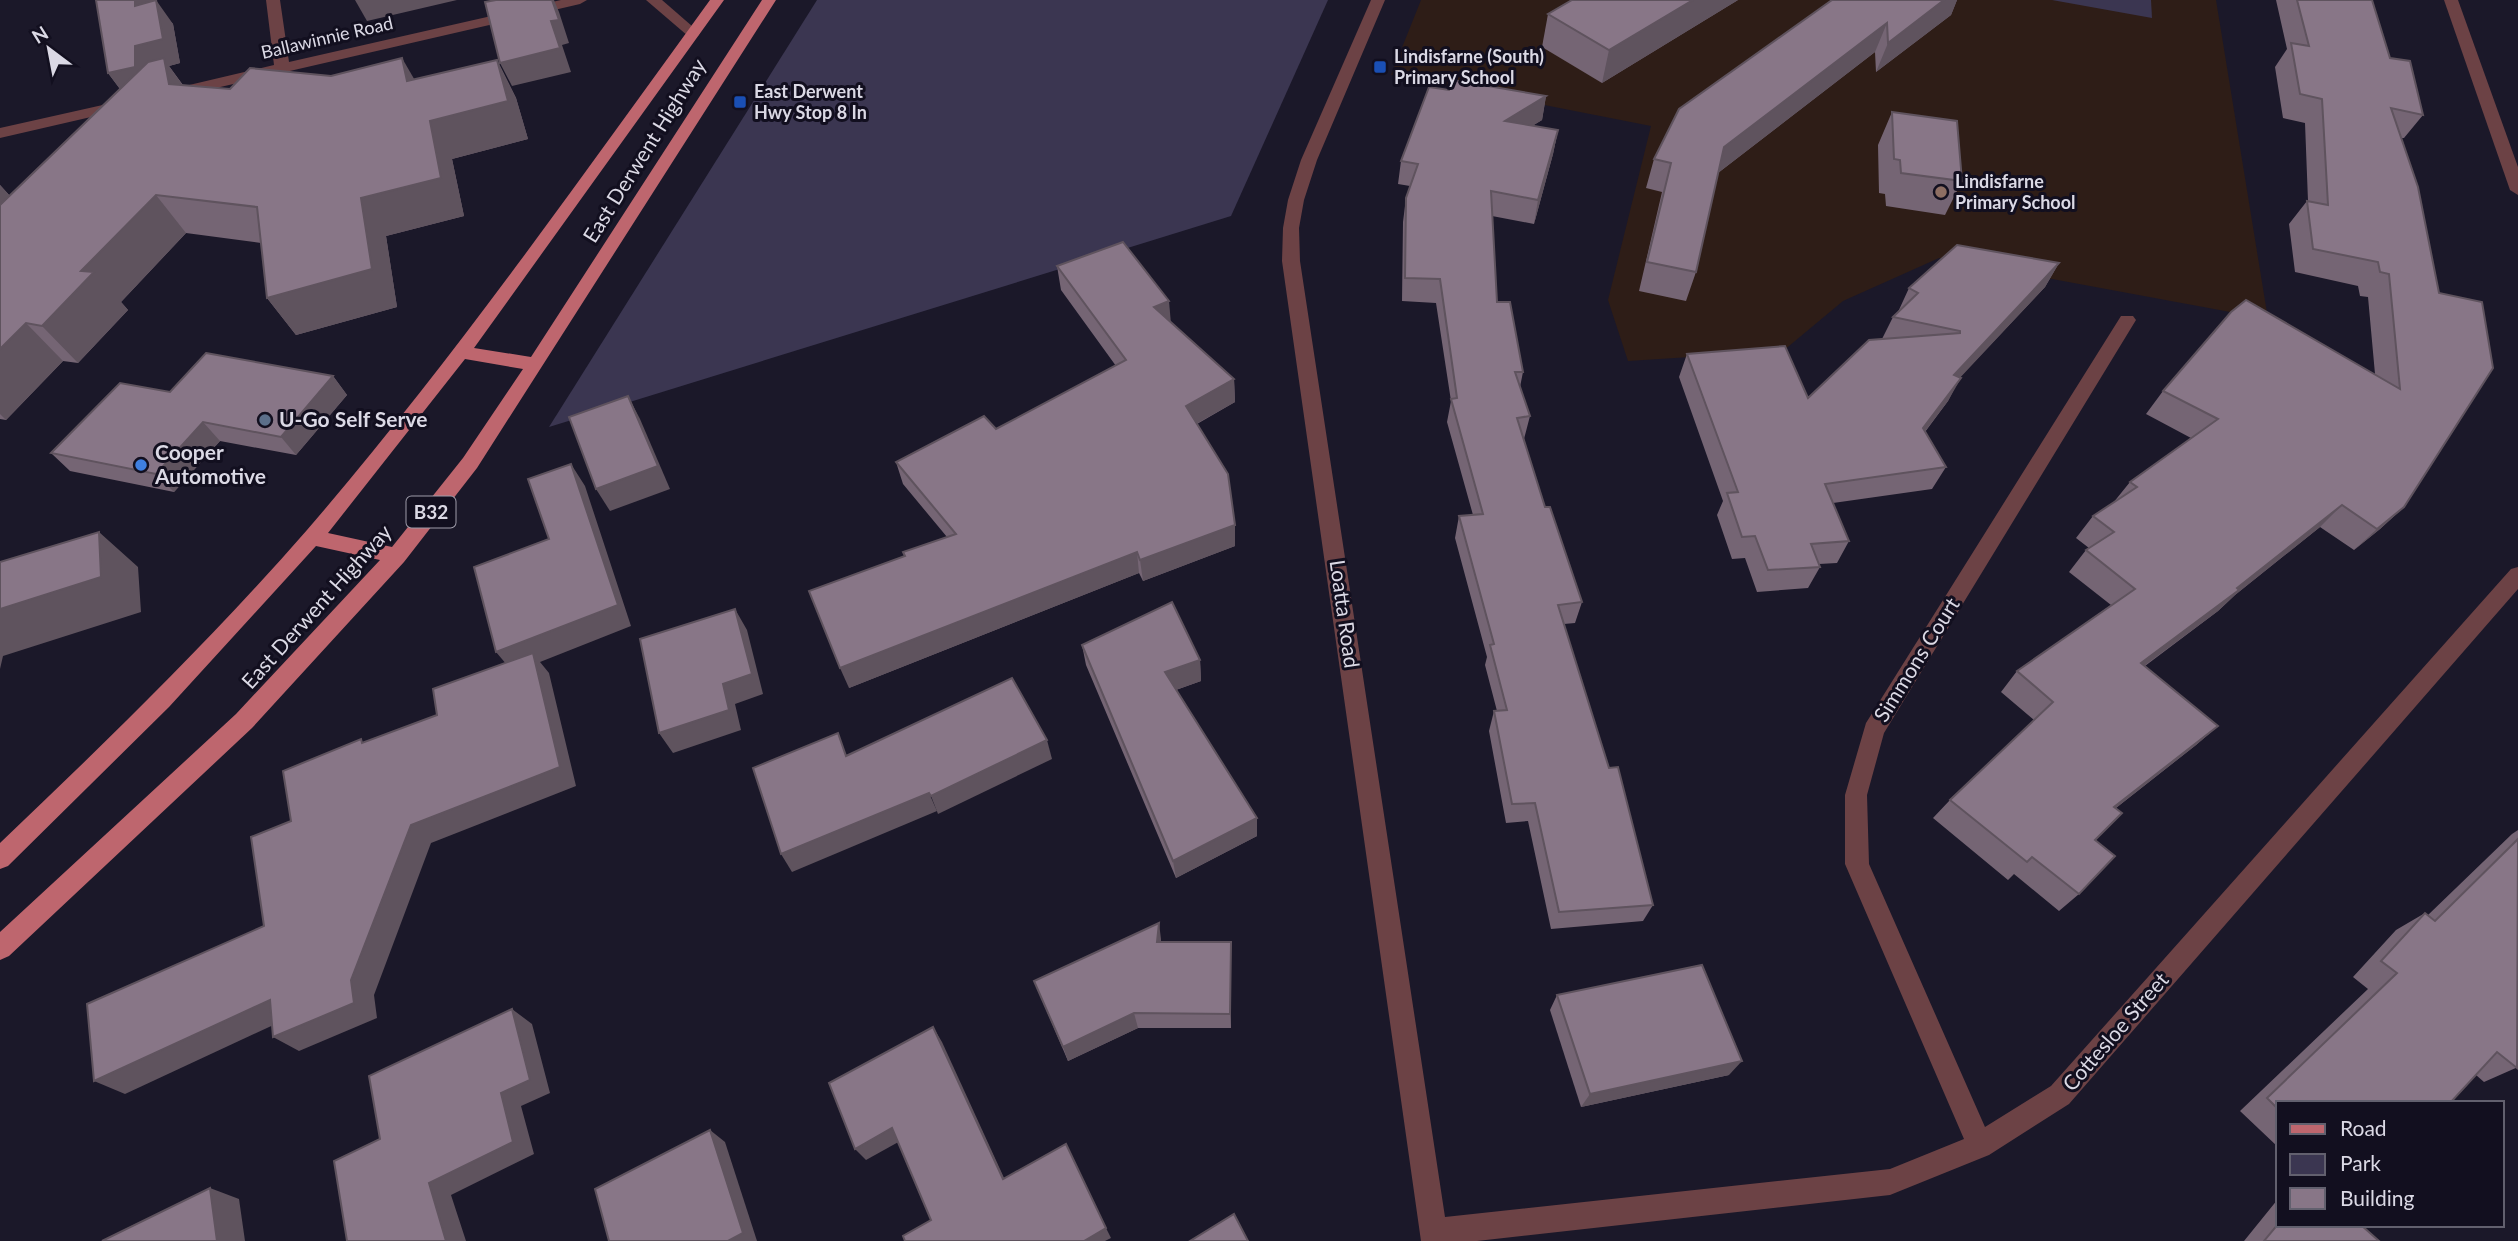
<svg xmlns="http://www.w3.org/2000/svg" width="2518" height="1241" font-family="Lato,sans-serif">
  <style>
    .education { fill: #2e1d17 }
    .green { fill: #3b3651 }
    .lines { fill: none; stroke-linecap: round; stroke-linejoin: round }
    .minor { fill: #6c4245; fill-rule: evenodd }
    .major { fill: #be666e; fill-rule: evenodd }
    .wall { fill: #756574 }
    .shaded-wall { fill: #5f535e }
    .building { fill: #887687; stroke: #5f535e; stroke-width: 2 }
    .transit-dot { fill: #1a4fb4; stroke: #120f1f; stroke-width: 2.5 }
    .education-dot { fill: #8d6e63; stroke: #120f1f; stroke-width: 2.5 }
    .service-dot { fill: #5c6f8a; stroke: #120f1f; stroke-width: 2.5 }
    .shop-dot { fill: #3f7fe0; stroke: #120f1f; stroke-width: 2.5 }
    .labels { text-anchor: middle; stroke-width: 6; stroke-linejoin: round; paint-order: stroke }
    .far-street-label { font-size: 18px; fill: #dbd9e5; stroke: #120f1f }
    .far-poi-label { font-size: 18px; font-weight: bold; fill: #dbd9e5; stroke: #120f1f; text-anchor: start }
    .shield { fill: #120f1f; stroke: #9f9caa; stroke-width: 2 }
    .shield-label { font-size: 19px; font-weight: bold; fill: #dbd9e5 }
    .street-label { font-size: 21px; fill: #dbd9e5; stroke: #120f1f }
    .poi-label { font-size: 21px; font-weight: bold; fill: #dbd9e5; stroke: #120f1f; text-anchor: start }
  </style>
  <rect width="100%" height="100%" fill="#1b1829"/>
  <!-- education -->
  <path class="education" d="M1421 0H2216L2268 319 1939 258 1843 301 1783 351 1628 361 1608 300 1651 126 1391 75Z"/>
  <!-- green -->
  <g class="green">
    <path d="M817 0H1328L1231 216 549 427Z"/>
    <path d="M2052 0H2151L2152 18Z"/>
  </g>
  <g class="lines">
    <!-- minor -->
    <g class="minor">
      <path d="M266 0H280L289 62 561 0H587L580 4 173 98 168 96 165 93 168 90 274 65Z"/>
      <path d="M646 0H662L700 33 698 36H688Z"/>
      <path d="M1371 0H1385L1317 160 1304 200 1299 228 1300 261 1445 1217 1890 1169 1964 1139 1845 864V795L1866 723 2121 316H2133L2136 320 1884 733 1867 795 1869 864 1985 1127 2051 1086 2511 569 2518 567V589L2069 1104 1989 1155 1890 1195 1477 1241H1421L1282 261 1283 228 1288 200 1301 160Z"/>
      <path d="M2444 0H2458L2518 167V195L2510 190Z"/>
      <path d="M125 100 130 102 133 105 130 108 0 138V128Z"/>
    </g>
    <!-- major -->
    <path class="major" d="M710 0H724L474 348 531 357 762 0H776L477 468 404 562 252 728 9 956 0 960V932L236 714 380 560 316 546 169 707 8 866 0 869V843C106 742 211 640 307 530 452 362 579 180 710 0ZM465 359 523 369 463 458 392 547 328 533Z"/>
  </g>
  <!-- wall -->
  <g class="wall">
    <path d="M1738 0 1602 83 1542 47 1548 14Z"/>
    <path d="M1832 0H1957L1951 15 1876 72 1875 52 1718 173 1696 272 1686 301 1639 291 1662 192 1646 188 1654 159Z"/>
    <path d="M2276 0H2372L2390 58 2423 115 2404 138H2401L2404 507 2380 529 2354 550 2320 527 2235 595 2218 611 2145 666 2218 726 2196 745 2116 808 2095 840 2079 894 2059 911 2014 874 2008 880 1933 818 1950 800 2034 720 2001 692 2017 671 2111 605 2069 572 2086 550 2089 548 2076 538 2093 516 2113 503 2130 482 2191 438 2146 414 2163 391 2375 374 2368 297 2360 296 2358 286 2295 272 2289 224 2307 201H2308L2305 123 2283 118 2275 67 2287 49Z"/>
    <path d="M152 1 173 24 180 63 169 66 183 85 230 89 331 76 414 80 497 60 516 98 528 139 452 159 464 216 386 236 397 307 296 335 267 298 261 243 186 233 121 302 128 310 78 363 63 361 6 420 0 419V185L10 196 120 89 108 73Z"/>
    <path d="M1449 90 1546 96 1542 120 1532 126 1558 130 1553 154 1534 224 1492 216 1497 302 1523 372 1520 387 1530 416 1524 439 1545 507 1582 602 1575 623 1564 624 1609 768 1653 905 1643 921 1551 929 1528 821 1506 823 1489 731 1494 711H1497L1485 665 1487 657 1455 538 1459 516 1473 515 1447 422 1451 401 1436 303 1402 301 1403 222 1406 198 1410 186 1398 184 1401 161Z"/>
    <path d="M1892 112 1962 181 1945 215 1886 206 1885 194 1879 193 1878 145Z"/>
    <path d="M2059 263 2045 287 1960 377 1948 401 1925 432 1946 467 1932 489 1833 503 1849 541 1837 563 1819 564 1820 567 1808 588 1757 592 1745 558 1732 559 1717 515 1723 501 1679 377 1687 354 1808 398 1882 339 1893 317 1898 312 1909 288Z"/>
    <path d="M1057 266 1170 321 1234 379 1235 402 1197 424 1235 546 1143 581 1139 573 849 688 905 556 947 537 903 484 896 462 996 429 1116 366 1061 290Z"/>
    <path d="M333 376 347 395 296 455 220 441 174 492 70 471 51 453 170 392Z"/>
    <path d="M1082 645 1200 660 1201 681 1176 690 1257 818V836L1176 878 1086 665Z"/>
    <path d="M2518 830V1067L2484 1082 2476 1075 2278 1103V1147L2240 1111 2368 989 2353 977 2396 930 2425 913 2428 915 2512 834Z"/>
    <path d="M1161 939V942H1231V1028H1138L1068 1061 1034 981Z"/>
    <path d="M1557 995 1729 1075 1581 1107 1550 1010Z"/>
    <path d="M2278 1199V1225L2379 1241H2244Z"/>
  </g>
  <!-- shaded-wall -->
  <g class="shaded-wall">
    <path d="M135 0H152V29L135 6Z"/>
    <path d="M156 0 173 24 180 63 169 66 191 97H126L108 73 135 46Z"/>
    <path d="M355 0H457L367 21Z"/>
    <path d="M552 0H554L559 12 569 43 562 45 571 72 512 86 500 63 551 21Z"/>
    <path d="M1693 0H1738L1602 83 1609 50Z"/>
    <path d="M1944 0H1957L1951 15 1876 72 1888 43Z"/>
    <path d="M1887 23 1875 52 1714 176 1724 147Z"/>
    <path d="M402 58 424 96 407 81Z"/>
    <path d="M497 60 516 98 528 139 452 159 464 216 386 236 397 307 296 335 267 298 361 198 430 121Z"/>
    <path d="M1546 96 1542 120 1501 145 1505 121Z"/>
    <path d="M1558 130 1553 154 1534 224 1538 200Z"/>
    <path d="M0 185 10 196 0 267Z"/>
    <path d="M156 195 186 233 121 302 128 310 78 363 42 326 81 271Z"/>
    <path d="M2059 263 2045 287 1941 398 1954 375Z"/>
    <path d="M1169 301 1171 324 1154 307Z"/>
    <path d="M26 323 63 361 6 420 0 414V349Z"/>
    <path d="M333 376 347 395 296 455 281 437Z"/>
    <path d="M1961 378 1948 401 1910 451 1923 428Z"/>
    <path d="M1234 379 1235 402 1187 429 1186 406Z"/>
    <path d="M628 396 640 419 670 489 610 511 596 489Z"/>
    <path d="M203 422 220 441 174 492 156 474Z"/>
    <path d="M571 464 585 486 631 626 540 662 549 673 576 786 431 843 374 995 377 1018 299 1051 273 1037 351 980 411 825 513 672 496 652 618 605Z"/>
    <path d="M2342 505 2320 527 2235 595 2218 611 2121 683 2141 663Z"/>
    <path d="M2404 507 2380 529 2354 550 2377 529Z"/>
    <path d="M1235 525V546L1143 581 1140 560Z"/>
    <path d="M99 532 138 567 141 612 3 656 0 669V609Z"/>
    <path d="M1137 552 1139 573 849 688 840 668Z"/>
    <path d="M735 609 747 630 763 694 735 704 741 730 673 753 659 733 723 684Z"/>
    <path d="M1200 660 1201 681 1167 693 1165 672Z"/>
    <path d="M2218 726 2196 745 2094 825 2114 807Z"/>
    <path d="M1047 740 1052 759 938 814 931 796Z"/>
    <path d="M929 793 937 811 792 872 781 854Z"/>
    <path d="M1257 818V836L1176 878 1173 861Z"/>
    <path d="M1159 923 1161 939 1160 958 1157 942Z"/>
    <path d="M1231 942V1028L1230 1014Z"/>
    <path d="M270 1000 295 1015 125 1094 94 1081Z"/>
    <path d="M512 1009 532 1024 550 1093 521 1106 534 1154 451 1195 466 1241H446L429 1183 501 1093Z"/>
    <path d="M1134 1013 1138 1028 1068 1061 1063 1047Z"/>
    <path d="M933 1027 942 1042 1010 1191 1003 1179Z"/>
    <path d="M1742 1061 1729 1075 1581 1107 1590 1094Z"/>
    <path d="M892 1128 902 1140 866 1160 855 1149Z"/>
    <path d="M710 1130 725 1142 757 1241H728Z"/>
    <path d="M210 1188 239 1199 245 1241H217Z"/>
    <path d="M1106 1228 1111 1238 1105 1241H1084Z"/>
  </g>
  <!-- building -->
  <g class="building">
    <path d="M96 0H135V6L156 0 163 39 135 46V67L108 73Z"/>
    <path d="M496 0H552L559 20 551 21 560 48 500 63 485 2Z"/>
    <path d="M1572 0H1693L1609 50 1548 14Z"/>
    <path d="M1832 0H1944L1888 43 1887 23 1724 147 1696 272 1647 262 1671 163 1654 159 1679 109Z"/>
    <path d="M2297 0H2372L2390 58 2410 61 2423 115 2391 108 2418 187 2439 293 2482 302 2493 368 2404 507 2377 529 2342 505 2237 588 2239 590 2141 663 2218 726 2114 807 2122 813 2095 840 2115 856 2079 894 2032 857 2027 862 1950 800 2053 702 2017 671 2135 589 2086 550 2114 532 2093 516 2137 487 2130 482 2218 419 2163 391 2231 312 2246 300 2400 389 2389 274 2380 272 2378 262 2313 249 2307 201 2328 205 2322 99 2300 94 2291 43 2309 46Z"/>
    <path d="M164 58 169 84 230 89 250 68 331 76 402 58 407 81 497 60 508 101 430 121 441 178 361 198 372 269 267 298 257 207 156 195 81 271 94 272 42 326 26 323 0 349V205L148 62Z"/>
    <path d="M1453 80 1546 96 1505 121 1558 130 1538 200 1491 191 1497 302H1510L1523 372H1515L1530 416 1517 418 1545 507H1550L1582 602 1558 605 1609 768 1618 767 1653 905 1559 912 1535 803 1512 804 1494 711 1507 710 1490 645 1494 644 1459 516 1483 514 1451 399 1457 398 1440 279 1405 278 1406 198 1418 164 1401 161 1429 87 1449 90Z"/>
    <path d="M1892 112 1957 121 1962 181 1901 173 1900 160 1894 159Z"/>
    <path d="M1123 242 1169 301 1154 307 1234 379 1186 406 1228 474 1235 525 1140 560 1137 552 840 668 809 591 905 556 903 552 956 534 896 462 984 416 996 429 1126 360 1057 266Z"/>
    <path d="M1957 245 2059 263 1954 375 1961 378 1923 428 1946 467 1825 484 1849 541 1811 544 1820 567 1768 570 1755 536 1742 537 1727 493 1738 492 1687 354 1785 346 1808 398 1869 340 1960 333V331L1893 317 1918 293 1909 288Z"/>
    <path d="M206 353 333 376 281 437 203 422 156 474 51 453 120 383 170 392Z"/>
    <path d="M628 396 658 466 596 489 569 417Z"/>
    <path d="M571 464 618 605 496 652 474 567 549 539 528 479Z"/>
    <path d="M99 532 101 577 0 609V562Z"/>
    <path d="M1172 602 1200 660 1165 672 1257 818 1173 861 1082 645Z"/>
    <path d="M735 609 752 674 723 684 729 710 659 733 640 639Z"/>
    <path d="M533 653 560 767 411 825 351 980 354 1003 273 1037 270 1000 94 1081 87 1004 264 926 251 837 291 821 283 771 361 739 362 743 437 715 433 689Z"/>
    <path d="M1012 678 1047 740 931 796 929 793 781 854 753 768 838 733 846 756Z"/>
    <path d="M2518 839 2517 1068 2497 1052 2450 1103H2278V1109L2267 1098 2397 973 2381 961 2425 913 2435 921Z"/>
    <path d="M1159 923 1157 942H1231L1230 1014 1134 1013 1063 1047 1034 981Z"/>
    <path d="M1702 965 1742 1061 1590 1094 1557 995Z"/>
    <path d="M512 1009 530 1080 501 1093 513 1142 429 1183 446 1241H347L334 1161 380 1139 369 1076Z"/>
    <path d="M933 1027 1003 1179 1066 1144 1106 1228 1084 1241H905L903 1236 931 1220 892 1128 855 1149 829 1083Z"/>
    <path d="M710 1130 743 1233 728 1241H609L595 1189Z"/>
    <path d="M210 1188 217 1241H102Z"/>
    <path d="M1234 1214 1248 1241H1190Z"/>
    <path d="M2278 1224V1225H2361L2379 1241H2264Z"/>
  </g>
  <!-- markers -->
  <g class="transit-dot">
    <rect x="1373" y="60" width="14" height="14" rx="3.5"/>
    <rect x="733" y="95" width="14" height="14" rx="3.5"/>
  </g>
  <circle class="education-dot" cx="1941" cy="192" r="7"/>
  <circle class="service-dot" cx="265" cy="420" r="7"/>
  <circle class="shop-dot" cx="141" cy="465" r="7"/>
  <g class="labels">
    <!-- far-street labels -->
    <g class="far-street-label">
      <text transform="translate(327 38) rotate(-13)" y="6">Ballawinnie Road</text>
    </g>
    <!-- far-poi labels -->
    <g class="far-poi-label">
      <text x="1394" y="63">Lindisfarne (South)<tspan x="1394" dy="21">Primary School</tspan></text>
      <text x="754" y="98">East Derwent<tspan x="754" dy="21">Hwy Stop 8 In</tspan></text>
      <text x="1955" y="188">Lindisfarne<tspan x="1955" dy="21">Primary School</tspan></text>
    </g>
    <!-- shield labels -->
    <rect class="shield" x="406.5" y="496.5" width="49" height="31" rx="5"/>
    <g class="shield-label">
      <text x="431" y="519">B32</text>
    </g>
    <!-- street labels -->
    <g class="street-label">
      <text transform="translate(645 151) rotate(-58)" y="7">East Derwent Highway</text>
      <text transform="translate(317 607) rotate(-48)" y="7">East Derwent Highway</text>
      <text transform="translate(1344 614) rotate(82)" y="7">Loatta Road</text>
      <text transform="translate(1917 660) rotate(-58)" y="7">Simmons Court</text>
      <text transform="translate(2116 1032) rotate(-49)" y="7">Cottesloe Street</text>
    </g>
    <!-- poi labels -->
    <g class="poi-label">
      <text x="279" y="427">U-Go Self Serve</text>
      <text x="155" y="460">Cooper<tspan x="155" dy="24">Automotive</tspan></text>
    </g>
  </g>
  <!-- legend -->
  <rect x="2276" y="1101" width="228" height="126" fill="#120f1f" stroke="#62606e" stroke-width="2"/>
  <rect x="2290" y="1124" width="35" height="10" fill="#be666e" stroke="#62606e" stroke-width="2"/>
  <text x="2340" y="1136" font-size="21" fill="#dbd9e5">Road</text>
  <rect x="2290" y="1154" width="35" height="21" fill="#3b3651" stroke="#62606e" stroke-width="2"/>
  <text x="2340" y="1171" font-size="21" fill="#dbd9e5">Park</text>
  <rect x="2290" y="1188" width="35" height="21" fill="#887687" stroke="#62606e" stroke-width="2"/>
  <text x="2340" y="1206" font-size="21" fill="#dbd9e5">Building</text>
  <!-- north arrow -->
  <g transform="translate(49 49) rotate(328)" stroke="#120f1f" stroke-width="5" paint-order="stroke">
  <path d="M0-5L12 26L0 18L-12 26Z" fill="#dbd9e5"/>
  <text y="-10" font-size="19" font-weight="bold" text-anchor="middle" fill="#dbd9e5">N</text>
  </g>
</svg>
